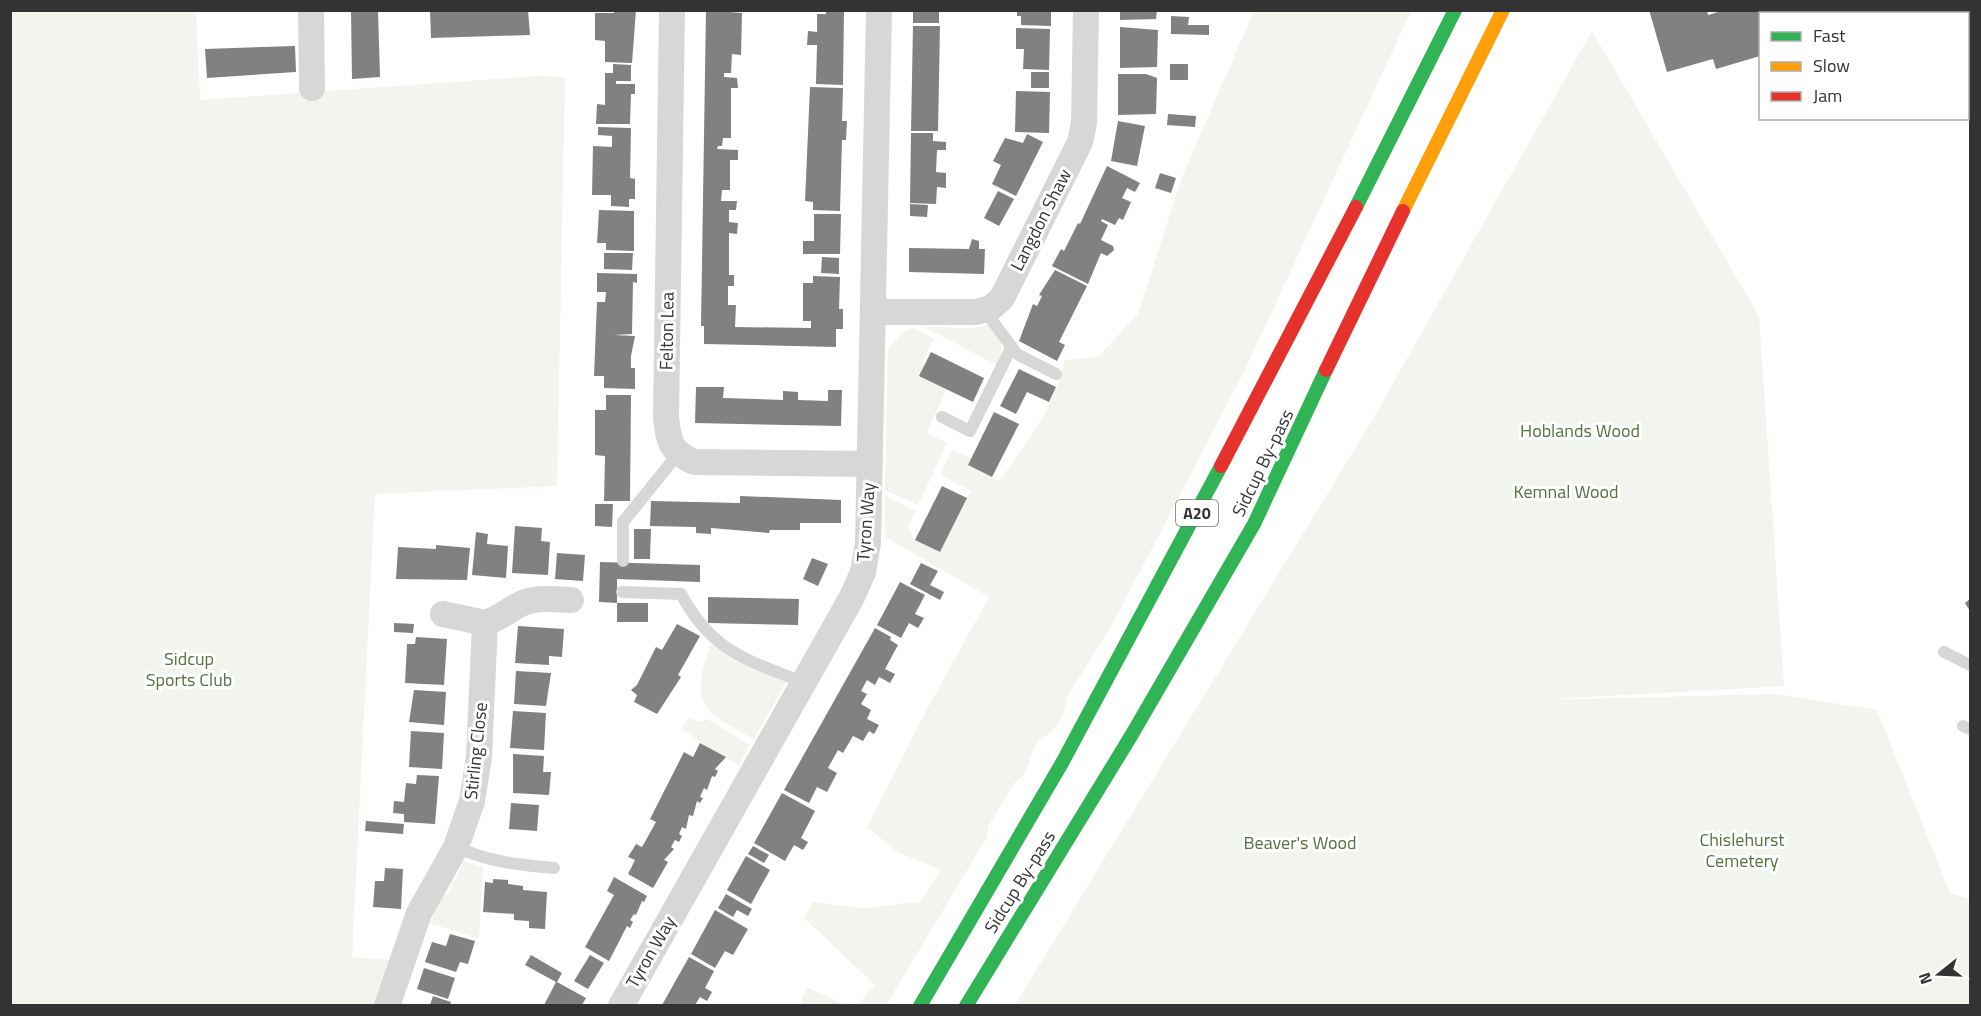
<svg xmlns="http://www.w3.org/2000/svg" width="1981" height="1016" font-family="'Titillium Web',sans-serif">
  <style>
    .green { fill: #f1f5ed }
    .building { fill: #818181 }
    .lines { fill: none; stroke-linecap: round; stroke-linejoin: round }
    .lane { stroke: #d7d7d7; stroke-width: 12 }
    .street { stroke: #d7d7d7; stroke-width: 26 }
    .fast { stroke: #30b455; stroke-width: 14 }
    .slow { stroke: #ff9f0a; stroke-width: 14 }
    .jam { stroke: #e5322d; stroke-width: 14 }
    .labels { text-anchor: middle; stroke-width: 6; stroke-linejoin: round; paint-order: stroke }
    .shield { fill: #fff; stroke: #707070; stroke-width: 1.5 }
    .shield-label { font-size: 16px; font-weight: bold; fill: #333 }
    .street-label { font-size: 18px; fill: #333; stroke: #fff }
    .park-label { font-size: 18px; fill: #56703f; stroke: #fff }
  </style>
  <rect width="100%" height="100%" fill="#fff"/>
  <!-- green -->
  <g class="green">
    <path d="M10 11H196L200 100 538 76 565 77 557 486 375 494 352 957 389 960 375 1005H11Z"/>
    <path d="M1254 11H1411L1244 372 1111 627 1068 695C1066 707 1061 721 1053 730 1047 736 1039 739 1035 746 1027 760 1031 773 1015 782L988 827 987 837 886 1005H858L875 985 804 918 813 902 864 908 921 902 941 869 899 853 867 827 926 711 989 597 885 537V496L916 511 908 527 915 540 940 552 971 491 940 475 952 450 971 458 968 466 999 481C1028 442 1054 407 1065 360L1098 357 1138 314 1182 177Z"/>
    <path d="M1592 31 1759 316 1784 686 1536 700 1776 694 1877 710 1950 893 1970 899V1005H1015L1370 424Z"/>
    <path d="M991 324C1002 342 1006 344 997 365L924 327 972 328Z"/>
    <path d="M914 328 934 339 922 363 947 389 926 433 947 443 918 505 885 490 888 350 902 332Z"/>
    <path d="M711 644 731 659 787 681 754 739C702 711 689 706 711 644Z"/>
    <path d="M689 718 699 722 707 719 750 745 739 765 681 729Z"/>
    <path d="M464 861 483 867 479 939 430 923 441 897 449 893Z"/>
    <path d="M807 987 845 1005H800Z"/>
  </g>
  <!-- building -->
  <g class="building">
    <path d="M351 10H378L380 77 352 79Z"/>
    <path d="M430 10H528L530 35 431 38Z"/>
    <path d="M614 10H636L632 63 605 62V41L595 40V13H614Z"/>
    <path d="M706 10 742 13 741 55 732 54 731 73H724V77L737 78 738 88H731V138H723L722 146H718L717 149 738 150V160H730V190H722L721 201H737L736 210H729V222L738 223 737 234 729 233V275H734V286H728V305H736L735 327 811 328V321H803V283H813V276L840 277 839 309H843V329H836V347L704 344V326H701Z"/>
    <path d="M826 10H844L843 85 816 84 817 45H807L808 31 817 32V14H826Z"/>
    <rect x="913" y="10" width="26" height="13"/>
    <path d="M1017 10H1051V26L1021 25V16H1017Z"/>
    <path d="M1120 10H1157L1156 19 1120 20Z"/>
    <path d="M1649 10H1707L1708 15 1725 10H1795L1796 14H1760V56L1716 69 1713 59 1667 72Z"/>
    <path d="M1171 16 1189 17 1188 25H1209V35L1171 34Z"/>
    <path d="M913 26H940L938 131H911Z"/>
    <path d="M1120 27 1158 30 1157 67 1120 68Z"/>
    <path d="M1016 28 1050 29 1049 70 1023 69 1024 49H1016Z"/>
    <path d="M295 46 296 72 207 78 205 49Z"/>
    <path d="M613 64 631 65V81H616V84H635V94H631L630 124H596L597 104 605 105V73H613Z"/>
    <rect x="1170" y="64" width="18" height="16"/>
    <rect x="1031" y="72" width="18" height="16"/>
    <path d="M1118 74H1146L1157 78 1156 114 1118 115Z"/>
    <path d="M810 87 843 88 842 121H847L846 140H842L840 211 813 210V202L805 201Z"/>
    <path d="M1016 91 1050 92 1049 133 1015 132Z"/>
    <path d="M1168 114 1196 116 1195 127 1167 125Z"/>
    <path d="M1118 121 1145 126 1137 166 1111 161Z"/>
    <path d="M598 127 631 128 630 178 635 179V199H629V207L611 206V195H592L593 146 612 147V136L598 135Z"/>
    <path d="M911 133H933V141L946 142V150H937L936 172 946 173V188L937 187 936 204 910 203Z"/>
    <path d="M1027 134 1043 142 1016 196 992 184 1001 165 993 161 1005 138 1023 143Z"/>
    <path d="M1107 166 1140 183 1135 192 1127 188 1122 198 1131 202 1123 220 1119 218 1115 225 1102 219 1101 221 1108 225 1101 240 1113 246 1114 250 1107 256 1101 253 1088 284 1052 266 1061 249 1064 251 1078 223 1080 224Z"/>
    <path d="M1160 173 1176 178 1171 193 1155 188Z"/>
    <path d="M998 191 1014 199 999 226 984 218Z"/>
    <path d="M910 204 928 205 927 217 910 216Z"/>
    <path d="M599 210 634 211V251L606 250V243H597Z"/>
    <path d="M814 214H841L840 254H803V241H814Z"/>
    <path d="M972 239 979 241V249H985L984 274 909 272V248L969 249Z"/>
    <path d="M604 253H633L632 270 604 269Z"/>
    <path d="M822 257 839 258V274L821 273Z"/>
    <path d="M1055 270 1087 286 1059 342 1065 345 1057 361 1019 341 1033 304 1037 306 1042 296 1039 295Z"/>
    <path d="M597 273 637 274V283L633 282 632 334 614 335 635 336 631 356V368H635V389L604 388V376H594L597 302H605L606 292H597Z"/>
    <path d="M931 352 984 378 973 402 919 376Z"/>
    <path d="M1019 369 1056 387 1049 402 1027 392 1016 414 1000 406Z"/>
    <path d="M696 387H724L723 398 783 400V391L798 392V400L828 401V390H842L841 426 695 423Z"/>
    <path d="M606 395H631L630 501H604L605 456 595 455V410H606Z"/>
    <path d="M994 412 1019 424 992 477 968 465Z"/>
    <path d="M942 486 967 498 940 552 915 540Z"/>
    <path d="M740 496 841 500V523H800V530H770L769 533 711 528V534L696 533V527L650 526 651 501 740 503Z"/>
    <path d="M595 504H613L612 527 595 526Z"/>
    <path d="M515 526 542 528 541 541 550 542 548 575 512 573Z"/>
    <path d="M634 529H651L650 559H634Z"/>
    <path d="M476 532 488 534 487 544 508 546 506 578 472 575Z"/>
    <path d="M436 545 470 548 467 580 396 579 398 547 436 549Z"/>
    <path d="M557 553 585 555 583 581 555 579Z"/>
    <path d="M812 558 828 564 818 586 803 579Z"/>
    <path d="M600 562 700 565V582L617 579V603H648V622H617V603L599 602Z"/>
    <path d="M921 563 938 571 930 585 944 592 940 600 910 584Z"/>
    <path d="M900 582 925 595 915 614 924 618 918 628 909 623 901 638 877 625Z"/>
    <path d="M708 597 799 599 798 625 708 623Z"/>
    <path d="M1970 599V611L1965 603Z"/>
    <path d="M394 623 414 624 413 633 394 632Z"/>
    <path d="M677 624 700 636 678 675 681 677 657 714 634 702 637 695 631 690 637 685 656 647 662 650Z"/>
    <path d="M518 626 564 629 562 657 549 656V665L515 663Z"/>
    <path d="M875 628 891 637 890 640 898 645 885 669 895 674 890 683 879 677 875 685 867 680 861 691 867 694 861 704 871 710 867 719 879 725 874 734 869 731 863 741 853 736 843 753 838 750 828 768 837 773 827 792 817 787 809 803 784 790Z"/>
    <path d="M416 637 447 639 444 685 405 683 407 644H415Z"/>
    <path d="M516 671 551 673 546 706 514 704Z"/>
    <path d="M414 690 446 692 444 725 409 722Z"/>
    <path d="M513 711 546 713 544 750 510 748Z"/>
    <path d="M411 731 444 733 442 769 409 767Z"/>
    <path d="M700 743 726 757 715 769 718 771 715 777 712 776 707 790 704 788 700 797 703 798 700 803 697 801 693 816 689 815 686 829 682 827 679 834 682 836 679 842 675 840 671 847 674 849 664 860 668 862 653 888 628 874 635 860 628 857 636 844 642 847 656 822 650 819 684 752 693 757Z"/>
    <path d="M513 754 544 756 543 772H551L549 795 513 793Z"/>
    <path d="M417 775 439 776 435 824 404 822V814L393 813 394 801 404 802 406 783 416 784Z"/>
    <path d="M782 793 815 811 801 838 808 842 803 850 794 845 785 861 754 843Z"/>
    <path d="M511 803 539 805 537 831 509 829Z"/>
    <path d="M366 821 404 824 403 834 365 831Z"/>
    <path d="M753 846 769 855 764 863 748 854Z"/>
    <path d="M746 856 770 870 751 904 727 890Z"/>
    <path d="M385 868 403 869 401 909 373 907 375 881H384Z"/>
    <path d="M614 877 647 896 644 902 642 901 636 915 634 914 630 920 633 922 630 928 627 926 609 961 585 947 614 895 607 891Z"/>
    <path d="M493 879 508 880V884L523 886V890L547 892 545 929 529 928V921L514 920V914L483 912 485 882 493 883Z"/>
    <path d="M726 894 752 909 748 916 737 910 733 917 718 908Z"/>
    <path d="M715 910 748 929 733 955 725 951 715 968 691 954Z"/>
    <path d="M450 934 475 941 468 964 460 962 456 972 425 962 432 942 446 946Z"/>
    <path d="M531 955 562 973 557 982 586 998 582 1005H544L556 982 525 965Z"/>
    <path d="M590 955 604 963 588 989 574 981Z"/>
    <path d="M689 957 714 971 705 988 712 992 707 1001 700 997 695 1005H662Z"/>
    <path d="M424 968 455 978 448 999 417 989Z"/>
    <path d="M433 996 451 1002 450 1005H430Z"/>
  </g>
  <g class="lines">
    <!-- lane -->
    <g class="lane">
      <path d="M984 310 1017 354 1056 374"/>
      <path d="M942 417 970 431 1011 348"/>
      <path d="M623 561V522L678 454"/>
      <path d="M622 592 681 594C713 653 746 659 805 683"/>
      <path d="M1944 652 1970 665"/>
      <path d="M1963 726 1970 729"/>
      <path d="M456 847C489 862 519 865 554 868"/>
    </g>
    <!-- street -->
    <g class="street">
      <path d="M311 10 312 88"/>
      <path d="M672 10 666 418C669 442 670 451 694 462L870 464"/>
      <path d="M874 312H976L991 308 1002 298 1080 142 1084 123 1086 10"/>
      <path d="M443 614 485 623"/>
      <path d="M387 1006 419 913 456 847 472 801 479 757 485 623C500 619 509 609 523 603 538 597 555 599 571 600"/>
      <path d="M621 1006 852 597 863 572 868 543 879 10"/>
    </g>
    <!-- fast -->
    <g class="fast">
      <path d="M1356 207 1455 10"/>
      <path d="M920 1006 1062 763 1221 466"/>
      <path d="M966 1006 1131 736 1254 524 1326 370"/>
    </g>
    <!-- slow -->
    <path class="slow" d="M1403 211 1503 10"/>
    <!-- jam -->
    <g class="jam">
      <path d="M1326 370 1403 211"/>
      <path d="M1221 466 1356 207"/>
    </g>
  </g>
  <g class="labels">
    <!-- shield labels -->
    <rect class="shield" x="1176" y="500" width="42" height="26" rx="4.5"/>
    <g class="shield-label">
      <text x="1197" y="519">A20</text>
    </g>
    <!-- street labels -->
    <g class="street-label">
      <text transform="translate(1041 220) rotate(-63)" y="6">Langdon Shaw</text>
      <text transform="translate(667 331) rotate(-89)" y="6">Felton Lea</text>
      <text transform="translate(1263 463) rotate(-64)" y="6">Sidcup By-pass</text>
      <text transform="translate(866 522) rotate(-86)" y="6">Tyron Way</text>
      <text transform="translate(476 751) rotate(-84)" y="6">Stirling Close</text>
      <text transform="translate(1020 882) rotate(-58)" y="6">Sidcup By-pass</text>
      <text transform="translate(651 952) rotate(-60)" y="6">Tyron Way</text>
    </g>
    <!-- park labels -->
    <g class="park-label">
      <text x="1580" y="437">Hoblands Wood</text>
      <text x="1566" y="498">Kemnal Wood</text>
      <text x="189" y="665">Sidcup<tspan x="189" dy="21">Sports Club</tspan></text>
      <text x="1742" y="846">Chislehurst<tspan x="1742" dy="21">Cemetery</tspan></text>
      <text x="1300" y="849">Beaver's Wood</text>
    </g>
  </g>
  <!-- border -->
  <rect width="1981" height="1016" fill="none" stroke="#333333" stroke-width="24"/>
  <!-- legend -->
  <rect x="1759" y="12" width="210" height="108" fill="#ffffff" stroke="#adadad" stroke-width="1.5"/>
  <rect x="1771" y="32" width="30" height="9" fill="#30b455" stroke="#adadad" stroke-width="1.5"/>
  <text x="1813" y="42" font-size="18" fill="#333333">Fast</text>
  <rect x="1771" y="62" width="30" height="9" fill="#ff9f0a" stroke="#adadad" stroke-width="1.5"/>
  <text x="1813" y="72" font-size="18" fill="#333333">Slow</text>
  <rect x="1771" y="92" width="30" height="9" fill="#e5322d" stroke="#adadad" stroke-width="1.5"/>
  <text x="1813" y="102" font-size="18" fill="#333333">Jam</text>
  <!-- north arrow -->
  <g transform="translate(1939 974) rotate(252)" stroke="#ffffff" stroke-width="4.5" paint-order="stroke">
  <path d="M0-4.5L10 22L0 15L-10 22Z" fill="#333333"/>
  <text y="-9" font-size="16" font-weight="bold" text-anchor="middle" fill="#333333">N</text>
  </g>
</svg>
